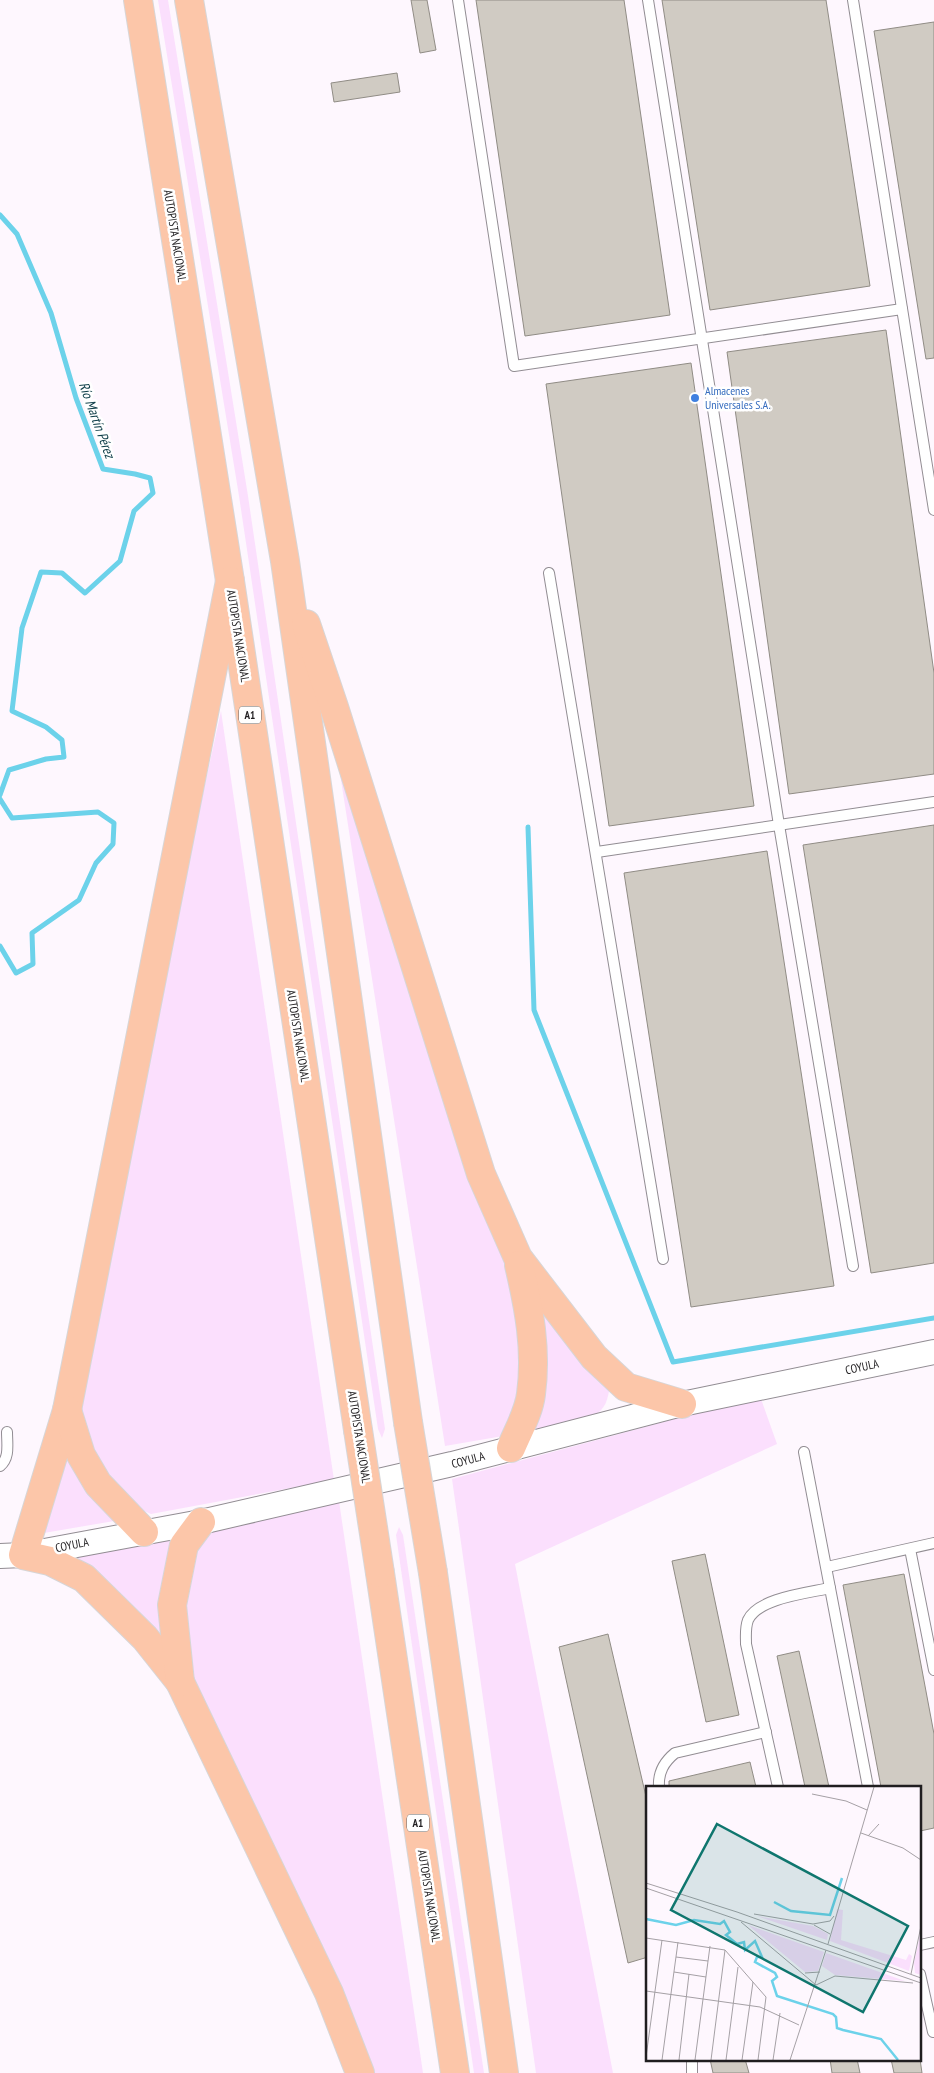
<svg xmlns="http://www.w3.org/2000/svg" width="934" height="2073" font-family="'PT Sans Narrow',sans-serif">
  <style>
    .grass { fill: #fbdffd }
    .lines { fill: none; stroke-linecap: round; stroke-linejoin: round }
    .stream { stroke: #6cd2ea; stroke-width: 5 }
    .building { fill: #d0cbc3; stroke: #908c85 }
    .service-casing { stroke: #928d93; stroke-width: 12 }
    .tertiary-casing { stroke: #928d93; stroke-width: 26 }
    .motorway-casing { stroke: #d7d6d7; stroke-width: 30 }
    .service { stroke: #fff; stroke-width: 10 }
    .tertiary { stroke: #fff; stroke-width: 24 }
    .motorway { stroke: #fcc6a9; stroke-width: 28 }
    .motorway-bridge-casing { stroke: #d7d6d7; stroke-width: 30; stroke-linecap: butt }
    .motorway-bridge { stroke: #fcc6a9; stroke-width: 28 }
    .shop-dot { fill: #3f7fe0; stroke: #fff; stroke-width: 2 }
    .labels { text-anchor: middle; stroke-width: 5; stroke-linejoin: round; paint-order: stroke }
    .shield { fill: #fff; stroke: #636263; stroke-width: 1 }
    .shield-label { font-size: 11px; font-weight: bold; fill: #201e20 }
    .street-label { font-size: 12px; fill: #201e20; stroke: #fff }
    .shop-label { font-size: 12px; fill: #366cbe; stroke: #fff; text-anchor: start }
    .water-label { font-size: 14px; font-style: italic; fill: #0e3e48; stroke: #fff }
    .inset-river { fill: none; stroke: #6cd2ea; stroke-width: 2.5 }
    .inset-road { fill: none; stroke: #a5a0a5; stroke-width: 1 }
    .view { fill: #0f766e; fill-opacity: 0.15; stroke: #0f766e; stroke-width: 2.5 }
    .inset-edge { fill: none; stroke: #201e20; stroke-width: 2.5 }
  </style>
  <rect width="100%" height="100%" fill="#fef7fe"/>
  <!-- grass -->
  <g class="grass">
    <path d="M158 0H168L248 496 385 1429 382 1438 378 1429 239 496Z"/>
    <path d="M221 711 334 1480 151 1514 127 1503 91 1457 79 1405 158 1001Z"/>
    <path d="M336 748 422 1033 508 1262 521 1321 522 1370 513 1416 503 1436 445 1446Z"/>
    <path d="M538 1296 610 1385C608 1399 606 1409 593 1416L529 1435Z"/>
    <path d="M760 1396 777 1444 515 1564 613 2073H536L452 1479Z"/>
    <path d="M65 1432 120 1520 38 1534Z"/>
    <path d="M339 1501 423 2073H369L187 1670 182 1600 198 1543 210 1525Z"/>
    <path d="M399 1527 403 1535 484 2073H474L396 1535Z"/>
    <path d="M184 1532 166 1653 55 1556Z"/>
  </g>
  <g class="lines">
    <!-- stream -->
    <g class="stream">
      <path d="M0 215 17 234 51 313 76 398 103 469 135 474 150 478 153 493 134 511 120 561 85 593 62 573 41 572 22 628 12 711 46 727 62 740 64 757 46 759 9 770 0 795"/>
      <path d="M0 799 12 818 98 812 114 823 113 844 96 863 79 900 32 933 33 964 16 973 0 946"/>
      <path d="M528 827 534 1010 673 1362 934 1318"/>
    </g>
  </g>
  <!-- building -->
  <g class="building">
    <path d="M411 0H427L436 50 420 53Z"/>
    <path d="M476 0H624L670 315 525 336Z"/>
    <path d="M662 0H826L870 286 710 310Z"/>
    <path d="M934 22V358L926 359 874 31Z"/>
    <path d="M397 73 400 92 334 102 331 83Z"/>
    <path d="M886 330 934 673V774L789 794 727 352Z"/>
    <path d="M691 363 754 806 609 826 546 384Z"/>
    <path d="M934 825V1263L871 1273 803 845Z"/>
    <path d="M767 851 834 1286 691 1307 624 873Z"/>
    <path d="M705 1554 739 1715 706 1722 672 1561Z"/>
    <path d="M904 1574 934 1734V1828L920 1831V1787H881L843 1585Z"/>
    <path d="M608 1634 648 1805V1957L628 1963 559 1647Z"/>
    <path d="M799 1651 829 1787H805L777 1656Z"/>
    <path d="M750 1762 756 1787H669V1781Z"/>
    <path d="M710 2059H745L749 2073H713Z"/>
    <path d="M830 2059H857L860 2073H832Z"/>
    <path d="M891 2059H920L922 2073H894Z"/>
  </g>
  <g class="lines">
    <defs>
      <g id="service">
        <path d="M458 0 514 366 902 309"/>
        <path d="M648 0 779 825 853 1266"/>
        <path d="M853 0 934 510"/>
        <path d="M549 573 663 1259"/>
        <path d="M597 852 934 802"/>
        <path d="M804 1452 868 1787"/>
        <path d="M0 1466C10 1458 7 1444 7 1432"/>
        <path d="M910 1549 934 1670"/>
        <path d="M827 1567 934 1543"/>
        <path d="M659 1787C658 1772 664 1762 675 1753L766 1732"/>
        <path d="M778 1787 746 1644C746 1636 745 1628 748 1620 758 1598 808 1593 830 1588"/>
        <path d="M920 1945 934 1942"/>
        <path d="M920 1974 933 2032"/>
        <path d="M692 2073V2059"/>
      </g>
      <path id="tertiary" d="M0 1556 23 1555 201 1522 452 1464 682 1404 934 1352"/>
      <g id="motorway">
        <path d="M138 0 230 581 358 1430"/>
        <path d="M189 0 285 561 408 1422"/>
        <path d="M230 581 67 1410 23 1555 50 1561 84 1578 145 1638 180 1682 329 1993 360 2073"/>
        <path d="M306 624 334 707 481 1174 518 1258 594 1357 626 1387 682 1404"/>
        <path d="M67 1410 81 1455 98 1484 144 1532"/>
        <path d="M511 1448C518 1431 529 1412 531 1394 537 1350 529 1308 519 1265"/>
        <path d="M380 1573 455 2073"/>
        <path d="M433 1573 504 2073"/>
        <path d="M180 1682 172 1605 184 1545 201 1522"/>
      </g>
    </defs>
    <!-- service casing -->
    <use href="#service" class="service-casing"/>
    <!-- tertiary casing -->
    <use href="#tertiary" class="tertiary-casing"/>
    <!-- motorway casing -->
    <use href="#motorway" class="motorway-casing"/>
    <!-- service -->
    <use href="#service" class="service"/>
    <!-- tertiary -->
    <use href="#tertiary" class="tertiary"/>
    <!-- motorway -->
    <use href="#motorway" class="motorway"/>
    <defs>
      <g id="motorway-bridge">
        <path d="M408 1422 433 1573"/>
        <path d="M358 1430 380 1573"/>
      </g>
    </defs>
    <!-- motorway-bridge casing -->
    <use href="#motorway-bridge" class="motorway-bridge-casing"/>
    <!-- motorway-bridge -->
    <use href="#motorway-bridge" class="motorway-bridge"/>
  </g>
  <!-- markers -->
  <circle class="shop-dot" cx="695" cy="398" r="5"/>
  <g class="labels">
    <!-- shield labels -->
    <g class="shield">
      <rect x="239" y="706.5" width="22" height="17" rx="4"/>
      <rect x="407" y="1814.5" width="22" height="17" rx="4"/>
    </g>
    <g class="shield-label">
      <text x="250" y="719">A1</text>
      <text x="418" y="1827">A1</text>
    </g>
    <!-- street labels -->
    <g class="street-label">
      <text transform="translate(175 236) rotate(81)" y="4">AUTOPISTA NACIONAL</text>
      <text transform="translate(238 636) rotate(81)" y="4">AUTOPISTA NACIONAL</text>
      <text transform="translate(298 1036) rotate(81)" y="4">AUTOPISTA NACIONAL</text>
      <text transform="translate(862 1367) rotate(-12)" y="4">COYULA</text>
      <text transform="translate(359 1437) rotate(81)" y="4">AUTOPISTA NACIONAL</text>
      <text transform="translate(468 1460) rotate(-15)" y="4">COYULA</text>
      <text transform="translate(72 1545) rotate(-11)" y="4">COYULA</text>
      <text transform="translate(429 1896) rotate(81)" y="4">AUTOPISTA NACIONAL</text>
    </g>
    <!-- shop labels -->
    <g class="shop-label">
      <text x="705" y="395">Almacenes<tspan x="705" dy="14">Universales S.A.</tspan></text>
    </g>
    <!-- water labels -->
    <g class="water-label">
      <text transform="translate(97 420) rotate(70)" y="5">Río Martín Pérez</text>
    </g>
  </g>
  <!-- overview -->
  <g transform="translate(646 1786)">
    <rect width="275" height="275" fill="#fef7fe"/>
    <path d="M191 123 197 124 195 154 260 174 263 168 266 170 263 185 184 155ZM111 130 167 140 182 148 181 154ZM102 139 178 166 172 185 159 186ZM275 145V189L269 187 268 177ZM180 167 259 195 189 189 176 180Z" fill="#fbdffd"/>
    <path class="inset-river" d="M128 116 145 125 184 129 196 92M0 133 30 139 48 134 74 138 78 135 84 146 80 149 91 158 98 156 99 164 109 155 116 171H111L109 176 129 187 131 191 126 195 131 210 187 228 190 231 191 242 197 244 235 253 252 274"/>
    <path class="inset-road" d="M166 8 200 15 221 24M215 47 257 62 275 74M222 50 233 38M0 97 91 126 275 192M0 102 275 197M108 128 167 138 184 135 188 130M95 136 170 199 189 190 267 197M168 139 184 148M0 152 79 164 120 211 112 274M182 158 228 1M30 171 62 175M28 186 60 191M159 187 174 186M265 188 275 140M0 205 114 221 153 239M0 271 16 154M16 274 32 156M33 274 43 188M49 274 64 160M65 274 79 164M80 274 92 181M96 274 107 196M127 274 134 227M144 274 180 164"/>
    <path class="view" d="M71 38 262 140 217 226 25 124Z"/>
    <rect width="275" height="275" class="inset-edge"/>
  </g>
</svg>
